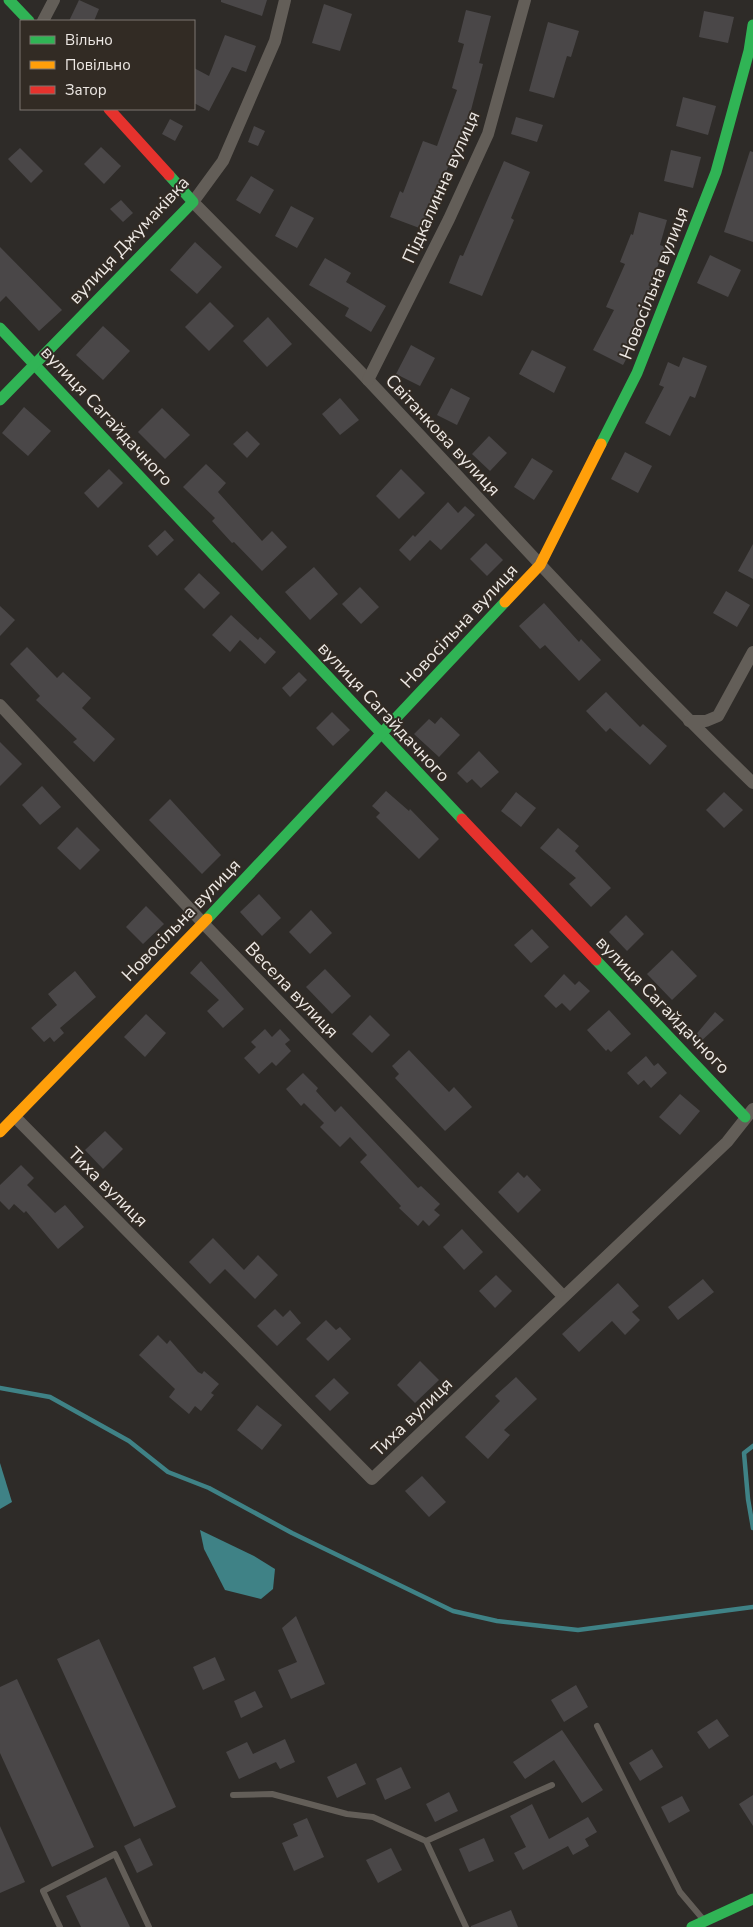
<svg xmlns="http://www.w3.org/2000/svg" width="753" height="1927" font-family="'Nunito Sans',sans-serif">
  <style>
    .water { fill: #3f8286 }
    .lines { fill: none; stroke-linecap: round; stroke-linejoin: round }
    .stream { stroke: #3f8286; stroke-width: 4.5 }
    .building { fill: #4a4748 }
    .lane { stroke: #635e58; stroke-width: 6 }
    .street { stroke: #635e58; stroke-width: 12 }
    .fast { stroke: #30b455; stroke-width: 11 }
    .slow { stroke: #ff9f0a; stroke-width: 11 }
    .jam { stroke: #e5322d; stroke-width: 11 }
    .labels { text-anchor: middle; stroke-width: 4; stroke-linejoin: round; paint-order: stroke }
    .street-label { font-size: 18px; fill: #ede8e4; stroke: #322b24 }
  </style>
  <rect width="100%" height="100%" fill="#2e2b28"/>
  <!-- water -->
  <g class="water">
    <path d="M0 1463 12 1502 0 1509Z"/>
    <path d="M200 1530 254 1556 275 1569 273 1589 261 1599 225 1590 204 1549Z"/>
  </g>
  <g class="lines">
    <!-- stream -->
    <g class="stream">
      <path d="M0 1388 50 1397 129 1441 168 1472 209 1488 292 1533 453 1611 497 1621 578 1630 753 1607"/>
      <path d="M753 1446 744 1453 748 1499 753 1528"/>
    </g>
  </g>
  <!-- building -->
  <g class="building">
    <path d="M79 0 99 9 94 21H69Z"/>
    <path d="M221 0H267L262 16 221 2Z"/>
    <path d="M324 4 352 14 340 51 312 43Z"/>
    <path d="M466 10 491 16 479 63 483 64 470 114 474 115 466 138 461 136 422 229 390 217 400 191 403 193 423 141 437 146 457 90 452 88 464 44 458 42Z"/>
    <path d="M704 11 734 17 728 43 699 37Z"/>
    <path d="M548 22 579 31 571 57 567 56 554 98 529 91Z"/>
    <path d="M225 35 256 46 246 72 232 67 209 111 194 103V68L209 76Z"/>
    <path d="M683 97 716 106 708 135 676 126Z"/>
    <path d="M516 117 543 125 537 142 511 134Z"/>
    <path d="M170 119 183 126 175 141 162 134Z"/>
    <path d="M254 126 265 131 258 146 248 142Z"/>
    <path d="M101 147 121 166 104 184 84 164Z"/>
    <path d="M20 148 43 171 31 183 8 159Z"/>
    <path d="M671 150 701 157 693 188 664 181Z"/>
    <path d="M750 151 753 152V242L724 232Z"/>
    <path d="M504 161 530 172 511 218 514 220 482 296 449 283 460 255 463 256Z"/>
    <path d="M251 176 274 190 260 214 236 200Z"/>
    <path d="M121 200 133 213 123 222 110 209Z"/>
    <path d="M291 206 314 218 297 248 275 236Z"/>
    <path d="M639 212 667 220 660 245 665 247 649 289 651 290 630 338 636 341 623 365 593 350 614 310 606 307 625 264 620 262 631 234 633 235Z"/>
    <path d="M195 242 222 267 197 294 170 270Z"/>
    <path d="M0 247 62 310 39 331 6 296 0 302Z"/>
    <path d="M710 255 741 270 728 297 697 283Z"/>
    <path d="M325 258 351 273 346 282 386 306 371 332 345 316 349 308 309 285Z"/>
    <path d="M210 302 234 326 209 351 185 327Z"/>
    <path d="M268 317 292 344 267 367 243 341Z"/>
    <path d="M103 326 130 351 103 380 76 355Z"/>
    <path d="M411 345 435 358 420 386 396 374Z"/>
    <path d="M532 350 566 367 554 393 519 374Z"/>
    <path d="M683 357 707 366 695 398 690 396 670 436 645 423 664 387 659 385 668 362 679 367Z"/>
    <path d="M451 388 470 398 457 425 437 415Z"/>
    <path d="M340 398 359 420 340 435 322 414Z"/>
    <path d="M24 407 51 431 28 456 2 433Z"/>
    <path d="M162 408 190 435 165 459 138 432Z"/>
    <path d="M247 431 260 444 247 458 233 444Z"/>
    <path d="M489 436 507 453 490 471 472 454Z"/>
    <path d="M625 452 652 466 638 493 611 479Z"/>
    <path d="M532 458 553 471 534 500 514 487Z"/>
    <path d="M206 464 226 483 218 492 262 541 272 531 287 547 262 571 234 542 232 543 212 521 215 518 183 487Z"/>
    <path d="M109 469 123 483 98 508 84 493Z"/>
    <path d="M401 469 425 493 399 519 376 496Z"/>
    <path d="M448 502 458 513 465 506 475 515 441 550 430 540 410 561 399 550 413 535 415 537Z"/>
    <path d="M165 530 174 540 157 556 148 546Z"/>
    <path d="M486 543 503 560 487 576 470 559Z"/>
    <path d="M753 544V579L738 571Z"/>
    <path d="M314 567 338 594 310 620 285 592Z"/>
    <path d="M199 573 220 593 204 609 184 589Z"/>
    <path d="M360 587 379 607 361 624 342 604Z"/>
    <path d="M726 591 750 605 737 627 713 613Z"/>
    <path d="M544 603 579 642 581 639 601 660 579 681 545 645 540 649 519 626Z"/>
    <path d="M0 606 15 620 0 636Z"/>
    <path d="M231 615 258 640 260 637 276 652 265 664 240 640 230 652 212 635Z"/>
    <path d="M27 647 57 678 63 672 91 698 82 708 115 739 94 762 73 742 77 739 36 700 40 696 10 664Z"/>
    <path d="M299 672 307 680 290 697 282 688Z"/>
    <path d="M606 692 640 727 643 724 667 746 650 765 610 728 606 732 586 711Z"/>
    <path d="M332 712 350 730 333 746 316 728Z"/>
    <path d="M441 717 460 735 439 757 414 734 429 719 435 724Z"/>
    <path d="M0 742 22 764 0 786Z"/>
    <path d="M479 751 499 772 481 788 472 779 467 783 457 773Z"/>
    <path d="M42 786 61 807 40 825 22 805Z"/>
    <path d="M386 791 409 811 410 809 439 839 419 859 376 817 380 813 372 806Z"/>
    <path d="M516 792 536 808 521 827 501 811Z"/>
    <path d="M724 792 743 810 724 828 706 810Z"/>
    <path d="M170 799 221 855 202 874 149 820Z"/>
    <path d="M77 827 100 850 80 870 57 848Z"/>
    <path d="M558 828 579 846 575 851 611 888 591 907 569 884 576 878 540 848Z"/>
    <path d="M259 894 281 918 262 936 240 912Z"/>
    <path d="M146 906 164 924 143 944 126 927Z"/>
    <path d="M311 910 332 933 310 954 289 932Z"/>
    <path d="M626 915 644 934 627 951 609 932Z"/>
    <path d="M532 929 549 947 531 963 514 945Z"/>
    <path d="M672 950 697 976 672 1000 647 974Z"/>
    <path d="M201 961 244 1009 223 1028 207 1011 219 1000 190 973Z"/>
    <path d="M325 969 351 996 332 1014 306 987Z"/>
    <path d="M75 971 96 997 60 1028 64 1033 54 1042 50 1037 44 1042 31 1028 57 1005 48 994Z"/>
    <path d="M564 974 575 985 579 981 590 991 570 1011 562 1003 556 1008 544 996Z"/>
    <path d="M609 1010 631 1034 611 1052 608 1049 606 1051 587 1030Z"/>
    <path d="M715 1012 724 1020 699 1043 693 1038Z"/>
    <path d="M146 1014 166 1033 145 1057 124 1037Z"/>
    <path d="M370 1015 390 1035 372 1053 352 1034Z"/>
    <path d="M265 1029 272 1037 280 1029 290 1040 285 1044 291 1051 276 1066 272 1062 259 1074 244 1058 256 1047 251 1042Z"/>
    <path d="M409 1050 449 1092 454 1087 472 1107 445 1131 395 1078 399 1074 392 1066Z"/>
    <path d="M646 1056 654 1066 658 1063 667 1073 651 1088 644 1080 638 1085 627 1073Z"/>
    <path d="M303 1073 318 1088 316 1091 335 1112 341 1106 418 1188 421 1186 440 1204 434 1210 440 1215 429 1226 423 1220 418 1226 399 1208 401 1206 360 1162 367 1155 350 1137 340 1147 320 1127 324 1123 304 1103 301 1106 286 1089Z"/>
    <path d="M680 1094 700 1111 680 1135 659 1117Z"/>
    <path d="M105 1131 123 1149 103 1169 85 1150Z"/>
    <path d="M21 1165 34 1178 27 1185 55 1213 65 1205 84 1227 58 1249 26 1211 24 1213 14 1204 9 1210 0 1201V1185Z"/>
    <path d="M518 1172 524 1178 527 1175 541 1190 518 1213 498 1192Z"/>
    <path d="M462 1229 483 1252 464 1270 443 1247Z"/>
    <path d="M213 1238 244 1270 258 1255 278 1275 255 1299 225 1269 210 1284 189 1262Z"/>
    <path d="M496 1275 512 1291 495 1308 479 1291Z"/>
    <path d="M703 1279 714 1292 678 1320 668 1307Z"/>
    <path d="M618 1283 639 1306 632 1312 640 1320 625 1335 612 1321 579 1352 562 1334Z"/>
    <path d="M275 1309 283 1317 290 1310 301 1323 277 1346 257 1326Z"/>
    <path d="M326 1320 336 1330 340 1327 351 1339 328 1361 306 1339Z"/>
    <path d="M158 1335 167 1344 170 1340 198 1372 202 1374 204 1371 219 1384 211 1393 214 1395 201 1411 195 1406 189 1414 169 1397 175 1389 139 1355Z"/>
    <path d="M420 1361 439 1380 415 1403 397 1385Z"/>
    <path d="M516 1377 537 1399 504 1430 510 1435 488 1459 465 1437 500 1401 495 1396Z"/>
    <path d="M334 1378 349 1393 330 1411 315 1396Z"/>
    <path d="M257 1405 282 1425 262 1450 237 1430Z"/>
    <path d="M422 1476 446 1502 429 1517 405 1491Z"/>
    <path d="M296 1616 325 1684 291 1699 278 1670 297 1662 282 1628Z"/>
    <path d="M99 1639 176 1807 134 1827 57 1659Z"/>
    <path d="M215 1657 225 1680 203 1690 193 1667Z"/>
    <path d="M17 1679 94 1847 52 1867 0 1753V1687Z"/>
    <path d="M576 1685 588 1707 564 1722 551 1700Z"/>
    <path d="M255 1691 263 1707 241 1718 234 1701Z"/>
    <path d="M717 1719 729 1736 709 1749 697 1732Z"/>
    <path d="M562 1730 603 1790 582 1803 554 1760 525 1779 513 1762Z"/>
    <path d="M285 1739 295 1762 280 1769 276 1762 239 1779 226 1752 247 1742 253 1754Z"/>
    <path d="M652 1749 663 1767 640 1781 629 1763Z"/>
    <path d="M356 1763 366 1784 337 1798 327 1777Z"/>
    <path d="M401 1767 411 1788 385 1800 376 1779Z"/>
    <path d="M449 1792 458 1811 435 1822 426 1804Z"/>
    <path d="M753 1795V1826L739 1804Z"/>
    <path d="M682 1796 690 1811 669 1823 661 1807Z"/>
    <path d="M532 1804 549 1839 588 1817 597 1832 585 1839 589 1846 573 1855 568 1846 523 1870 514 1853 526 1847 510 1816Z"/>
    <path d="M307 1818 324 1857 294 1871 282 1843 298 1836 293 1824Z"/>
    <path d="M0 1826 25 1882 0 1893Z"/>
    <path d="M140 1838 153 1865 137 1873 124 1846Z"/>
    <path d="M484 1838 494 1861 469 1872 459 1849Z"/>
    <path d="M391 1848 402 1870 378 1883 366 1860Z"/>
    <path d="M106 1877 130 1927H81L66 1896Z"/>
    <path d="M511 1910 518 1927H471V1926Z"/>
  </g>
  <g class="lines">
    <!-- lane -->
    <g class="lane">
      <path d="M597 1726 680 1892 702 1918"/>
      <path d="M233 1795 272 1794 347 1814 373 1817 426 1841"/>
      <path d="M60 1927 43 1891 115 1854 149 1927"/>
      <path d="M466 1927 426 1841 552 1785"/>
    </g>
    <!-- street -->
    <g class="street">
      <path d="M285 0 275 41 223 161 193 202C252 262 312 321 370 382 496 516 620 654 753 783"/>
      <path d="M43 21 54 0"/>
      <path d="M368 380 449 219 488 134 525 0"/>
      <path d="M0 705 203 923 563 1296"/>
      <path d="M689 721H706L718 716 753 652"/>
      <path d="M15 1117 372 1479 727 1142 753 1109"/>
    </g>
    <!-- fast -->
    <g class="fast">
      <path d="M9 0 29 21"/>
      <path d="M0 328 462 819"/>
      <path d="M0 400 193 202 169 175"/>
      <path d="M601 444 637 373 716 172 749 51 753 25"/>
      <path d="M207 919 505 602"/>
      <path d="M596 960 745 1117"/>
      <path d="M692 1927 753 1899"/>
    </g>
    <!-- slow -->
    <g class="slow">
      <path d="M505 602 540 565 601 444"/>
      <path d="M0 1132 207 919"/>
    </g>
    <!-- jam -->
    <g class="jam">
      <path d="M109 109 169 175"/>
      <path d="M462 819 596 960"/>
    </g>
  </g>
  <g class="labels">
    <!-- street labels -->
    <g class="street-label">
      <text transform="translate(441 187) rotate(-66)" y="6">Підкалинна вулиця</text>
      <text transform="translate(129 240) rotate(-47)" y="6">вулиця Джумаківка</text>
      <text transform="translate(654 283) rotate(-69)" y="6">Новосільна вулиця</text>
      <text transform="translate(107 416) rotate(47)" y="6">вулиця Сагайдачного</text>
      <text transform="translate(443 435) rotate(47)" y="6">Світанкова вулиця</text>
      <text transform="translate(459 626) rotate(-47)" y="6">Новосільна вулиця</text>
      <text transform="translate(384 712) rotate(47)" y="6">вулиця Сагайдачного</text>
      <text transform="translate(181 920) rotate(-46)" y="6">Новосільна вулиця</text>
      <text transform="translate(292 990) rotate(46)" y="6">Весела вулиця</text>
      <text transform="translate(663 1005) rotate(46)" y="6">вулиця Сагайдачного</text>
      <text transform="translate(108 1187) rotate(45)" y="6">Тиха вулиця</text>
      <text transform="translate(412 1417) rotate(-44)" y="6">Тиха вулиця</text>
    </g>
  </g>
  <!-- legend -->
  <rect x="20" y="20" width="175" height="90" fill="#322b24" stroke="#7d7771"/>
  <rect x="30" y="36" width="25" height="8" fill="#30b455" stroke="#7d7771"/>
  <text x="65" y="45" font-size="15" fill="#ede8e4">Вільно</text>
  <rect x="30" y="61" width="25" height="8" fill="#ff9f0a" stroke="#7d7771"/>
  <text x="65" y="70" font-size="15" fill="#ede8e4">Повільно</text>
  <rect x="30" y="86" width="25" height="8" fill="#e5322d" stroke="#7d7771"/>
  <text x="65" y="95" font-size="15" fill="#ede8e4">Затор</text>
</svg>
